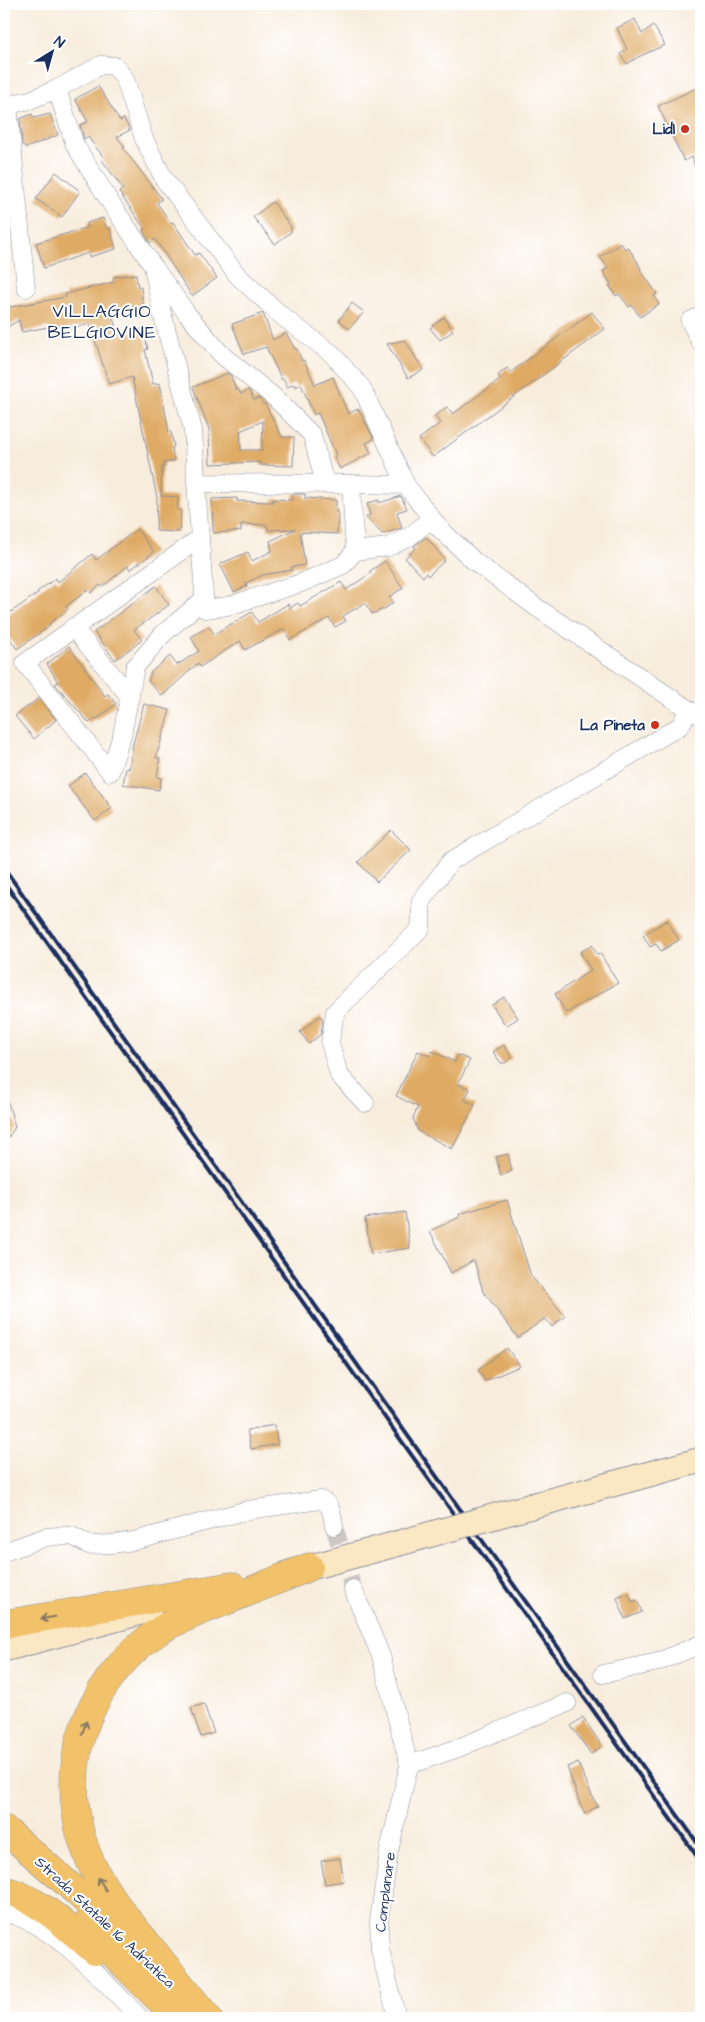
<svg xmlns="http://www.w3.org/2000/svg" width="705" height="2022" font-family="'Architects Daughter',sans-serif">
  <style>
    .building { fill: #dfaa64; fill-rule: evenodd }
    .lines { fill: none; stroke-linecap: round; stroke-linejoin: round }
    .street-tunnel { stroke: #ccc7c4; stroke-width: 18; stroke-dasharray: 18 9; stroke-linecap: butt }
    .street-casing { stroke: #8a8e9e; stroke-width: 19 }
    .secondary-casing { stroke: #8a8e9e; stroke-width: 27 }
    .highway-casing { stroke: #8a8e9e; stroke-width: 29 }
    .street { stroke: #fff; stroke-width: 18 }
    .secondary { stroke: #fae7c3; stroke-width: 25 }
    .highway { stroke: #f2c26a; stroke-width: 28 }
    .rail { stroke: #1b2f5e; stroke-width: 4 }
    .secondary-bridge-casing { stroke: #8a8e9e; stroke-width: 27; stroke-linecap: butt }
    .secondary-bridge { stroke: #fae7c3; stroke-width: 25 }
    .oneway { stroke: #867864 }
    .poi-dot { fill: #c8321e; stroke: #fff; stroke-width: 2 }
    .labels { text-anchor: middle; stroke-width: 4; stroke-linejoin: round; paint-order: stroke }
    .poi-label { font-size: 15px; font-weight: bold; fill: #1b2f5e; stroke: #fff; text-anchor: end }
    .street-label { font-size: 15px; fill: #1b2f5e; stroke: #fff }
    .quarter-label { font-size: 18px; letter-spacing: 1px; fill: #1b2f5e; stroke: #fff }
  </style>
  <rect width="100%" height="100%" fill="#fff"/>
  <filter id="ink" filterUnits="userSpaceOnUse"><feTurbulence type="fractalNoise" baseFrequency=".02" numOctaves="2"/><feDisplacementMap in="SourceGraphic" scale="10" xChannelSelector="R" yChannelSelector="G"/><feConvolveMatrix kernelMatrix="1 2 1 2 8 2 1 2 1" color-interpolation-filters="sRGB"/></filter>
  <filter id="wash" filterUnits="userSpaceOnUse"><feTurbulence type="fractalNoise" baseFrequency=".0096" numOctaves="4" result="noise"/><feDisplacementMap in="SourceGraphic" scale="20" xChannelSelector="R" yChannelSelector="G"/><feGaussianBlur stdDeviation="1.12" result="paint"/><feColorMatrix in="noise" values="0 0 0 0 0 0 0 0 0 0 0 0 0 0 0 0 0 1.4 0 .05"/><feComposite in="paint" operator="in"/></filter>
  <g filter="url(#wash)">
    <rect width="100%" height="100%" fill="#f8eddd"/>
    <g id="blocks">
      <!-- building -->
      <g class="building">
        <path d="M635 19 642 34 653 25 665 45 638 57 627 64 620 54 627 49 617 28Z"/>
        <path d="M98 86 120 121 124 119 130 130 117 137 125 147 123 148 162 199 157 203 171 223 173 222 195 255 199 253 217 278 192 296 155 239 150 243 143 231 145 229 119 192 123 189 102 160 104 158 88 137 84 139 80 125 88 122 75 99Z"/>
        <path d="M701 86V179H699L692 157 684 161 658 106Z"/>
        <path d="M32 114 34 118 50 114 58 135 26 148 22 144 20 119Z"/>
        <path d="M56 172 80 191 62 217 36 199Z"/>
        <path d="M273 202 291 227V232L275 244 253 217Z"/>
        <path d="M103 218 107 229 110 228 116 249 89 257 88 253 44 268 36 243 88 227 87 223Z"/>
        <path d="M621 243 625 249 628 247 637 261 641 269H640L657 294 654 296 659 304 640 317 632 305 629 307 619 294 616 296 609 285 611 284 603 271 608 268 600 257Z"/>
        <path d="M136 274 138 287H141L143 306 111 311 118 335 143 329 148 349 145 350 153 384 160 383 169 432H171L174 447 172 448 174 461 164 463V467H162L161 496 178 497 177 510H181L179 532 156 531 157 498 132 377 109 384 90 324 50 333 48 327 22 332 19 320 4 329V308L66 297 65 294 114 282 113 277Z"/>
        <path d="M352 303 364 312 349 329 339 320Z"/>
        <path d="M592 312 605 329 433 457 419 439 440 423 435 416 447 407 453 414 501 379 498 375 507 368 511 372Z"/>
        <path d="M263 313 273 340 286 333 295 349H297L302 361 304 360 315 385 333 377 348 414 358 409 374 439 366 443 371 453 340 469 334 457 336 455 318 413 314 415 301 384 296 387 294 384 287 387 284 379 282 380 266 347 244 354 232 324Z"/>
        <path d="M444 317 453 331 440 340 430 328Z"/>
        <path d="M405 340 423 370 408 378 387 344Z"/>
        <path d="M228 373 231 376 236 390 238 389 241 394 249 390 254 400 259 398 263 404H265L282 437H294L293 466 260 465V462L210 464 209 429 193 387ZM263 421 262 450H241L240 431Z"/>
        <path d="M293 494H305V498L336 500V512H338L337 534 300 532 305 565 291 567 292 570 263 575 246 583 247 586 234 592 220 564 248 552 252 561 272 551 270 541 295 529 268 530 267 525 241 524V531L213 533 212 499 237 498V501L273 502V499L293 500Z"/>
        <path d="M401 496 407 509 397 512 402 528 382 534 366 517 370 515 367 503 379 500V503Z"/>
        <path d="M137 529 154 552 130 570 128 566 102 587 100 585 91 593 88 590 66 606 68 609 49 624 50 626 17 649 4 630V617L38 593 37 592 56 578 58 582 92 554 96 560Z"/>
        <path d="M426 537 445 560 428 576 426 573 423 577 405 558 416 548 414 546Z"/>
        <path d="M385 561 403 588 389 597 393 603 384 609 372 614 365 603 343 616 346 621 335 627 329 618 290 640 284 629 245 650 240 641 200 667 198 663 162 696 148 681 151 672 170 656 177 665 199 651 191 637 209 626 214 634 252 612 258 622 288 604 290 608 298 603 300 606 341 582 346 590 371 573 370 571Z"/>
        <path d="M156 586 169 605 134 630 142 640 115 660 94 632Z"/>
        <path d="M69 646 105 696 108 694 116 704 97 719 96 718 89 723 55 684 58 682 47 664Z"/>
        <path d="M39 698 56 720 34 739 15 716Z"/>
        <path d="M144 704 170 710 156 758H160L157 777 161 778 159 790 123 784 126 768 129 769 133 744Z"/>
        <path d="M85 773 112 808 95 821 68 786Z"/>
        <path d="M391 830 411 850 377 882 358 862Z"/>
        <path d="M667 920 679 940 661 951 656 944 650 947 643 935Z"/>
        <path d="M592 945 597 954 600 953 618 983 566 1013 555 994 591 970 580 952Z"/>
        <path d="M504 997 518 1018 506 1026 492 1005Z"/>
        <path d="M320 1016 323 1019 321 1034 309 1044 300 1032Z"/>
        <path d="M504 1045 512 1058 505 1063H501L493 1052Z"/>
        <path d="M418 1051 429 1056 432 1051 455 1062 458 1055 470 1060 458 1084 470 1089 465 1100 475 1105 452 1149 418 1131 413 1118 418 1107 396 1096Z"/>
        <path d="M7 1099 15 1127 4 1144V1100Z"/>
        <path d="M508 1154 512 1171 501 1176 496 1157Z"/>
        <path d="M507 1200 531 1276 565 1316 552 1327 545 1318 518 1338 483 1291 474 1260 451 1273 430 1231 460 1217 459 1214Z"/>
        <path d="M405 1212 410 1248 371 1254 365 1218Z"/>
        <path d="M507 1348 520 1366 485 1381 478 1370Z"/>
        <path d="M274 1425 278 1444 251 1449 247 1430Z"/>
        <path d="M629 1593 632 1602 637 1600 642 1612 625 1619 617 1598Z"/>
        <path d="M204 1704 214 1733 201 1737 191 1708Z"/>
        <path d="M583 1717 602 1746 591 1754 571 1726Z"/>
        <path d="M578 1763 593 1798 598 1806 585 1814 580 1804 567 1767Z"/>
        <path d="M340 1858 344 1881 325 1884 321 1861Z"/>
      </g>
    </g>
  </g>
  <g filter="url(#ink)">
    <use href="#blocks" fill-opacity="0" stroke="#8a8e9e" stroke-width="1"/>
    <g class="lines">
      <!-- street-tunnel -->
      <path class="street-tunnel" d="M334 1526 353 1589"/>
      <defs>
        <g id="street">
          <path d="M57 89 75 145 110 202 153 266 162 313 193 430 197 497 205 609 228 606 301 583 343 565 355 551 351 484 196 483"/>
          <path d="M4 106 30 100 57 89 101 65 115 66 125 79 144 139 164 179 238 276 283 317 331 353 362 388 406 485 439 528 475 562 536 607 689 710 701 716"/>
          <path d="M8 106 26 288"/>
          <path d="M156 270 187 314 222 355 274 397 312 435 325 484"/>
          <path d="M701 316 690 321 701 343"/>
          <path d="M351 484 406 485"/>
          <path d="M200 538 25 663 110 772 122 735 135 667 163 634 204 599"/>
          <path d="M355 551 388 547 409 537 431 519"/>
          <path d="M73 627 130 697"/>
          <path d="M365 1103 339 1075 330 1043 335 1012 421 928V901L451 861 680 726 689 710"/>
          <path d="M4 1552 46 1537 59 1536H72L89 1545 111 1544 134 1541 248 1510 320 1500C332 1503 332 1515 334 1526"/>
          <path d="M353 1589 381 1656 409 1765 389 1851 379 1921 380 1949 397 2018"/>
          <path d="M603 1674 658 1662 701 1644"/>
          <path d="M409 1765 458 1748 567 1703"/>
          <path d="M4 1913C49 1919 109 1986 140 2018"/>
        </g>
        <g id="secondary">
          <path d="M535 1505 701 1460"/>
          <path d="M289 1573 396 1544"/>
          <path d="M4 1649 149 1610"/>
        </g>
        <g id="highway">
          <path d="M4 1624 232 1586"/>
          <path d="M4 1829 70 1886 123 1935"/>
          <path d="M4 1890C40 1899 67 1927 95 1951"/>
          <path d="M85 1926 178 2018"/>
          <path d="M208 2018C187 1993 167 1968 146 1942 128 1921 110 1899 97 1875 71 1828 66 1767 88 1717 102 1683 127 1652 159 1631 178 1619 200 1611 221 1603 250 1591 280 1579 309 1567"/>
        </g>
      </defs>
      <!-- street casing -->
      <use href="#street" class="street-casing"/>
      <!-- secondary casing -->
      <use href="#secondary" class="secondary-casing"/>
      <!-- highway casing -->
      <use href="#highway" class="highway-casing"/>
      <!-- street -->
      <use href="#street" class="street"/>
      <!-- secondary -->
      <use href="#secondary" class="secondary"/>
      <!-- highway -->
      <use href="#highway" class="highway"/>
      <!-- rail -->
      <g class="rail">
        <path d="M4 868 701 1848"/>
        <path d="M4 882 701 1862"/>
      </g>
      <defs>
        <path id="secondary-bridge" d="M396 1544 535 1505"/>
      </defs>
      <!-- secondary-bridge casing -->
      <use href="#secondary-bridge" class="secondary-bridge-casing"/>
      <!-- secondary-bridge -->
      <use href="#secondary-bridge" class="secondary-bridge"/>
    </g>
    <!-- one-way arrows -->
    <defs><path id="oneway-shaft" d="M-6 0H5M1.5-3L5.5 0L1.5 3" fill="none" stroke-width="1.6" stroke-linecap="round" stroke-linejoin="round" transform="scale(1.25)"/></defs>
    <g class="oneway">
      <use href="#oneway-shaft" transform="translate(48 1618) rotate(171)"/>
      <use href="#oneway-shaft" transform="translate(84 1728) rotate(-71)"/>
      <use href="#oneway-shaft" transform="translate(102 1884) rotate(-122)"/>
    </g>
  </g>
  <!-- markers -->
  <g class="poi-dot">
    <circle cx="685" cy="129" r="5"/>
    <circle cx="655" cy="725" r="5"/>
  </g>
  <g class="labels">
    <!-- poi labels -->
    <g class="poi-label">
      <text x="675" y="134">Lidl</text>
      <text x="645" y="730">La Pineta</text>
    </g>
    <!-- street labels -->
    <g class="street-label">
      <text transform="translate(385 1892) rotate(-83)" y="5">Complanare</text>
      <text transform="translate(105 1922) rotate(43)" y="5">Strada Statale 16 Adriatica</text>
    </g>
    <!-- quarter labels -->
    <g class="quarter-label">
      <text x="102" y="317">VILLAGGIO<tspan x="102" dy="21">BELGIOVINE</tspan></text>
    </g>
  </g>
  <!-- margin -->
  <rect width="705" height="2022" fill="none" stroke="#fff" stroke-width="20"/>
  <!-- north arrow -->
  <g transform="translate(52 52) rotate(37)" stroke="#ffffff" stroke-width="4" paint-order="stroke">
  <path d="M0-4L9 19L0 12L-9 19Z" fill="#1b2f5e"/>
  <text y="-8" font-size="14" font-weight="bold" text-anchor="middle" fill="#1b2f5e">N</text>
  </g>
</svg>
